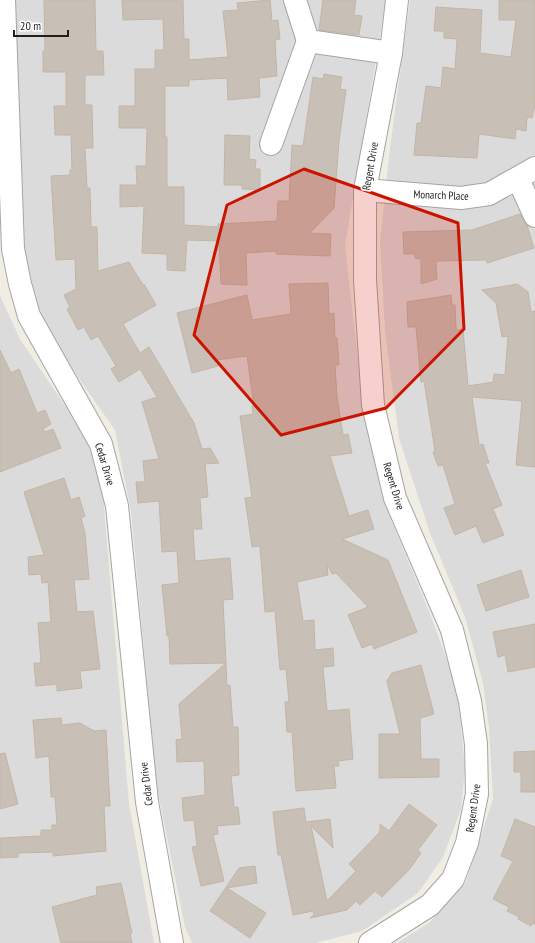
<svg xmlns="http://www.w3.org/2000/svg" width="535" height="943" font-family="'PT Sans Narrow',sans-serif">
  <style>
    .residential { fill: #dcdbdb }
    .building { fill: #c8c0b6; stroke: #c3b5a5 }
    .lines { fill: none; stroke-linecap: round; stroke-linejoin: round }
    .minor-casing { stroke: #a5a5a5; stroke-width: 24 }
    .minor { stroke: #fff; stroke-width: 22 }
    .marked { fill: #cc1300; fill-opacity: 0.2; stroke: #cc1300; stroke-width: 3; stroke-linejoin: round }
    .labels { text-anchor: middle; stroke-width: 3.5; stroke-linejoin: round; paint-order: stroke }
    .street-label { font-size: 11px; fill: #1e1e1e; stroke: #fff }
  </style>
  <rect width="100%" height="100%" fill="#f0ede3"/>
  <!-- residential -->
  <g class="residential">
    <path d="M15 0H386L345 245 364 413 385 505 430 614 457 687 465 768 461 809 443 857 418 893 362 931 315 943H192L185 927 157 788 131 512 115 430 54 343 25 277Z"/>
    <path d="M410 0H535V943H397L429 923 466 882 493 799 489 728 483 683 465 617 430 533 399 438 385 331 380 240 390 148Z"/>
    <path d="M0 296 21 341 83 432 101 471 129 804 154 943H0Z"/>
  </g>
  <!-- building -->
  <g class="building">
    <path d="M44 0H95L96 51H103L104 75H85V105H92L93 148H85L87 188H90L91 227H97L98 271 129 262 143 285 144 284 156 305 123 324 140 353 149 347 194 423 202 449 210 448 219 463 205 464 208 497 200 498 202 529H193L195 561 230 558 233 599 223 600 226 663 170 664 169 636H167L162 585 179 583 177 551 162 552 159 501 138 503 136 482H145L143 461 159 459 142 402 157 397 140 369 119 382 111 369 116 366 98 336 91 340 84 327 78 330 67 309 70 307 64 295 76 289 75 259 56 260 51 176 70 175V170H72L71 135H55L54 106H66V72H43V51H45Z"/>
    <path d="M122 0H183L184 39H189V60L228 57 223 11 238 10 237 3 270 0 272 21 278 20 280 39 275 40 277 76 259 78 260 97 228 100 227 78 189 80V86H165V137H167V187H184V225L218 227V224L277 221 278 201H289L292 145 303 146 313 77 323 79 324 74 342 77 340 89 346 90 339 141 334 208 310 233 331 234 330 256 276 254V251L246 253 247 285 221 284 219 241 187 240 185 271 167 270V254L142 253 144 206 120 207V185H137L136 166H146L147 128H119V106H135V69H155V50H164L163 19 123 20Z"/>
    <path d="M323 0H356L354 15 362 16 359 35 319 30Z"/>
    <path d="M499 0H535V105L532 118 527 117 526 131 516 129 515 139 479 134 477 158 414 155 417 123H421L426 86 441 88 443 67 455 69 457 39 444 38V31H434L436 7 482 10 480 53 511 57 516 20H499Z"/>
    <path d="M225 135 250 136 249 159 256 160 255 169H260V190L242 189V185H224Z"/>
    <path d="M520 214 527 225 534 248 487 263 486 260 436 261 437 279 421 284V259L415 258V254H404L403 232 472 230Z"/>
    <path d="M328 283 329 314 334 313 335 338H337L339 365H335L337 397 343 435 348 434 352 453 330 456 349 516 368 510 374 529 342 539 388 560 417 632 374 649 372 644 362 648 348 615 368 607 336 573 332 574 327 563 328 575 297 582 303 621 314 620 315 650 333 648 334 666 323 667 327 711 349 709 353 759 338 761 339 766H334L336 788 296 791 292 732H287L285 702H289L286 669 280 670 275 611 265 612 260 546 252 547 245 498 252 497 240 416 253 414 252 406H254L247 356 216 360 218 366 192 373 177 313 247 295 252 320 291 314 289 284Z"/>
    <path d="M517 284 528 292 531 312 535 311V467L516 465 522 401 472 397 479 445 483 444 489 463H485L502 505 493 509 504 535 483 543 476 526 455 535 444 508 455 504 443 465 438 466 433 452 435 451 424 381 421 382 416 327H408L407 302 451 295 452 305H455L456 330 463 329 468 386 493 382 494 374 505 375 508 336 502 337 496 303 482 290Z"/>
    <path d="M0 350 11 373 19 369 37 413 45 410 51 424 43 429 45 432 53 429 61 448 0 472Z"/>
    <path d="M64 478 71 500 79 497 85 516 81 518 85 533 89 579 74 580 77 612 93 611 100 669 80 671 82 688 57 691V684L36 686 34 663H41L38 623 51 622 48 582 42 583 41 574 29 575 28 557 44 555 24 492Z"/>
    <path d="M521 570 529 597 486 611 477 585Z"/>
    <path d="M535 624V667L508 672 505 655 498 657 493 632Z"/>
    <path d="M226 663 227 686 230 685 233 727H238L239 775 231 776 234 807H238L240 824 217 826 218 834 213 835 224 881 201 886 192 847 197 846 194 820 184 821 182 798 205 795 204 761 177 762 176 740 182 739 179 704Z"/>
    <path d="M421 665 434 714 420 718 421 759H439V777L379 778V734H400L387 681 392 673Z"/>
    <path d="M61 718 62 725 80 723 94 731 106 730 110 806H104L106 851 53 856V852L18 853V857L0 858V838L41 836V830H52V825H57L55 797H51L49 756 36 758 33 720Z"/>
    <path d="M535 751V792H521V772H514V752Z"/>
    <path d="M5 753 18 804 0 809V754Z"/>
    <path d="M409 804 437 825 418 850 421 853 409 870 382 897 375 891 360 905 356 901 347 910 310 918 314 915 313 911 293 915 281 855H278L273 812 304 808 306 822 330 819 333 848 311 826 327 901 356 871 349 864 380 832V824L389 831Z"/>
    <path d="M515 819 535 827V925L532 923 531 926 518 919 519 917 507 911 509 907 493 899 513 861 501 856Z"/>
    <path d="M255 866 257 883 227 888 266 913 250 938 210 911 239 868Z"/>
    <path d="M121 883 132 933H130L132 943H61L52 907 97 895 96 887Z"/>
  </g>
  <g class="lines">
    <defs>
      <g id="minor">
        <path d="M4 0 13 249 20 284 29 316 101 444 117 506 147 802 172 943"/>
        <path d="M295 0 308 41 391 53"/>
        <path d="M271 144 308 41"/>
        <path d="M518 179 535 216"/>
        <path d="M365 190 461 198 489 194 535 168"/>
        <path d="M370 943 430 905 453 879 467 843 477 794 476 744 470 701 452 630 395 498 373 405 365 280V190L391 53 397 0"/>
      </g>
    </defs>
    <!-- minor casing -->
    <use href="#minor" class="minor-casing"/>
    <!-- minor -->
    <use href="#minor" class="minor"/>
  </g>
  <!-- marked area -->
  <path class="marked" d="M304 169 458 223 464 329 386 408 281 435 194 335 227 205Z"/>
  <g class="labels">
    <!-- street labels -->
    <g class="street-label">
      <text transform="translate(370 166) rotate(-80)" y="4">Regent Drive</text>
      <text transform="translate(441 195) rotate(2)" y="4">Monarch Place</text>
      <text transform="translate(105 464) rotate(73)" y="4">Cedar Drive</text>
      <text transform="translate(394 486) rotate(73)" y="4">Regent Drive</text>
      <text transform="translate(146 784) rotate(-97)" y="4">Cedar Drive</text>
      <text transform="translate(473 808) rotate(-82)" y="4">Regent Drive</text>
    </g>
  </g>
  <!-- scale -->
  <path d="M14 30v6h54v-6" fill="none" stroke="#1e1e1e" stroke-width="2"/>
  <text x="20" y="30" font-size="12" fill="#1e1e1e" stroke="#ffffff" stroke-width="3" paint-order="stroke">20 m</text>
</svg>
